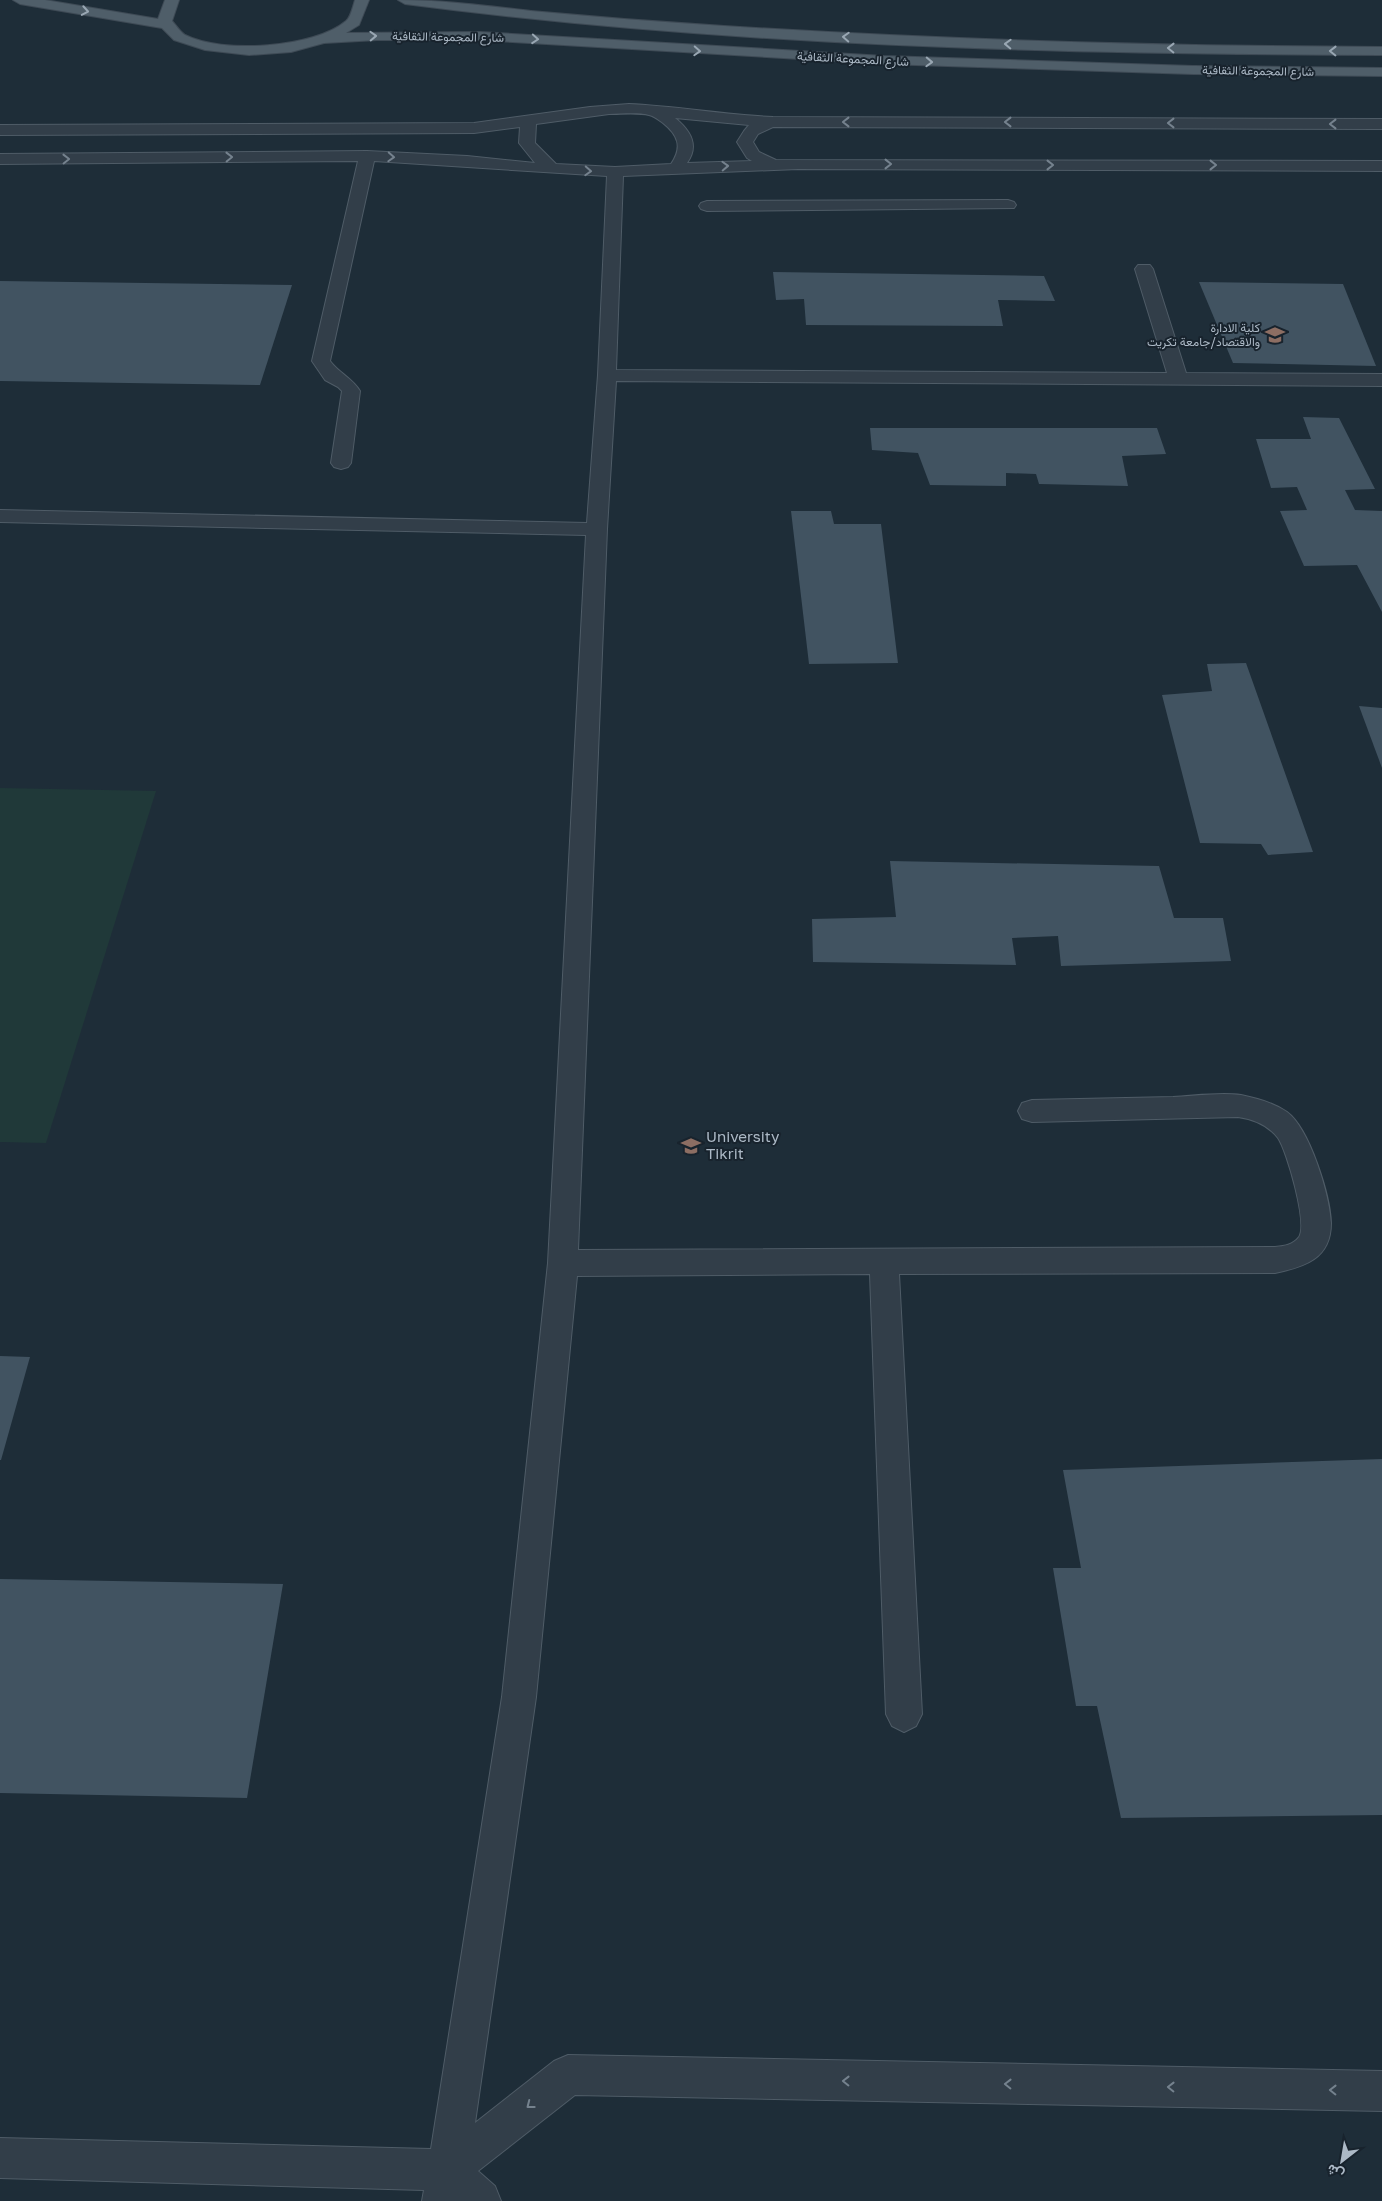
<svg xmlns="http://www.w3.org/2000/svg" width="1382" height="2201" font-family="'Golos Text',Vazirmatn,sans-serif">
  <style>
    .green { fill: #203939 }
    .building { fill: #415361 }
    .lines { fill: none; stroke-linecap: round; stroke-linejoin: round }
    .minor-casing { stroke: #4f5c67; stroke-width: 2 }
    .major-casing { stroke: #3e4a55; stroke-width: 2 }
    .minor { fill: #323e49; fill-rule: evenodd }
    .major { fill: #4f5e69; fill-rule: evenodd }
    .oneway { stroke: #99a7b3 }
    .oneway2 { stroke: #75828e }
    .labels { text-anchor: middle; stroke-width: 4; stroke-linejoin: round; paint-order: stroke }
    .far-street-label { font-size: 12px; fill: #acb9c6; stroke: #18232d }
    .far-poi-label { font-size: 12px; fill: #acb9c6; stroke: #18232d; text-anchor: end }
    .poi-label { font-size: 15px; fill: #acb9c6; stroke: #18232d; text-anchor: start }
  </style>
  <rect width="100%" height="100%" fill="#1e2d38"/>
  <!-- green -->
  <path class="green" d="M0 788 156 791 46 1143 0 1142Z"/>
  <!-- building -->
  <g class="building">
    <path d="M773 272 1044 276 1055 301 998 300 1003 326 806 325 804 299 776 300Z"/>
    <path d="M0 281 292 285 260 385 0 381Z"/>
    <path d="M1199 282 1343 284 1376 366 1233 363Z"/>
    <path d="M1303 417 1339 418 1375 489 1345 490 1355 510 1382 511V612L1357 565 1304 566 1280 511 1307 510 1297 487 1271 488 1256 439H1311Z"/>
    <path d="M870 428H1157L1166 454 1122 456 1128 486 1039 484 1036 474 1006 473V486L930 485 918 453 872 450Z"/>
    <path d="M791 511H831L834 524H881L898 663 809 664Z"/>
    <path d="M1246 663 1313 852 1268 855 1261 844 1200 843 1162 695 1212 691 1207 664Z"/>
    <path d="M1359 706 1382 708V768Z"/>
    <path d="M890 861 1159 866 1174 918H1223L1231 961 1061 966 1058 936 1012 938 1016 965 813 962 812 919 896 917Z"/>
    <path d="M0 1356 30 1357 1 1460H0Z"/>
    <path d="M1382 1459V1815L1121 1818 1097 1706H1076L1053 1568H1081L1063 1470Z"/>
    <path d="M0 1579 283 1584 247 1798 0 1793Z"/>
  </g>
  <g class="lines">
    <defs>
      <g id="minor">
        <path d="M629 104C677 106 725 115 773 117L1382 119V129L773 127 758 134 753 142 759 152 776 160 1382 161V171L798 169 623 176 616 370 1167 373 1135 269 1138 265H1150L1153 269 1186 373 1382 374V386L616 381 607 529 578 1250 1275 1247C1284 1246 1293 1245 1299 1237 1308 1224 1287 1151 1278 1138 1268 1125 1253 1119 1238 1117L1032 1122 1022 1119 1018 1111 1022 1103 1032 1100C1079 1099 1126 1098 1173 1097 1195 1096 1219 1092 1241 1095 1256 1098 1274 1103 1287 1112 1310 1129 1330 1196 1331 1223 1331 1259 1304 1267 1275 1273L899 1274 922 1714 916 1726 904 1732 892 1726 886 1714 870 1274 577 1276 536 1697 475 2123 554 2061 568 2055 1382 2071V2111L575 2095 478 2171 495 2186 501 2201H422L424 2190 0 2178V2138L431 2149 502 1697 548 1263 586 535 0 522V510L587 523 598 375 607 176 374 161 330 361C339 373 352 378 360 391L351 463 348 467 341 469 334 467 331 463 342 391 338 387 325 380 312 361 358 161 0 164V154L367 151 467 156 535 163 519 143 520 127 474 133 0 135V125L474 123 590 107ZM609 114C622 114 637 112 649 115 654 116 659 120 663 123 678 135 683 147 671 164L615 167 556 164 535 143 536 124ZM675 118 749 125 744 131 737 142 747 158 752 161 687 163C700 145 690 130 675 118Z"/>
        <path d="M1008 200 1014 202 1016 205 1014 208 707 211 701 209 699 206 701 203 707 201Z"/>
      </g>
      <g id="major">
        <path d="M13 0H45L158 19 165 0H179L172 21C176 25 180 32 185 35 222 54 314 48 346 21 351 17 353 6 355 0H369L359 25 346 33 480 32 884 56 1193 66 1382 68V76L1193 74 884 64 480 40H377L324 43 291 52 249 55 205 50 174 40 162 28 20 4Z"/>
        <path d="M398 0C443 0 487 6 531 11 595 17 659 22 724 26 943 40 1162 46 1382 47V55C1056 54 728 46 405 4Z"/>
      </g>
    </defs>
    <!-- minor casing -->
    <use href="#minor" class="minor-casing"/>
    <!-- major casing -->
    <use href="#major" class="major-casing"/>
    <!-- minor -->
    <use href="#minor" class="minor"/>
    <!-- major -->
    <use href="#major" class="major"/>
  </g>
  <!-- one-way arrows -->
  <defs><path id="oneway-chevron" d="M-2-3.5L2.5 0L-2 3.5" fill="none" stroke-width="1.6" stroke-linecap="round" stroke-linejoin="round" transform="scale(1.25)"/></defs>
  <g class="oneway">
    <use href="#oneway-chevron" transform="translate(85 11) rotate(10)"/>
    <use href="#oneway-chevron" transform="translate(373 36) rotate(-2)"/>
    <use href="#oneway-chevron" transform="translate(846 37) rotate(-177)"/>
    <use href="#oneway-chevron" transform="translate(535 39) rotate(4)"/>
    <use href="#oneway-chevron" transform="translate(1008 44) rotate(-178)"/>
    <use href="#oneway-chevron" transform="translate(1171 48) rotate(-179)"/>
    <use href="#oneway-chevron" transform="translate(697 51) rotate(3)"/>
    <use href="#oneway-chevron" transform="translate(1333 51) rotate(-179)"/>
    <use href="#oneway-chevron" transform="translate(929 62) rotate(2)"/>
  </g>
  <g class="oneway2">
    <use href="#oneway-chevron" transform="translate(846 122) rotate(-180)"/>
    <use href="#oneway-chevron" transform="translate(1008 122) rotate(-180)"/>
    <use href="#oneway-chevron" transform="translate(1171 123) rotate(-180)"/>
    <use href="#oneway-chevron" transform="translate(1333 124) rotate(-180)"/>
    <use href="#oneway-chevron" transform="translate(229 157) rotate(-1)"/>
    <use href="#oneway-chevron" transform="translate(391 157) rotate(3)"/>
    <use href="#oneway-chevron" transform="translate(66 159) rotate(-1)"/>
    <use href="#oneway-chevron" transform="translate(888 164)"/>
    <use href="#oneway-chevron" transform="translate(1050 165)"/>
    <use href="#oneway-chevron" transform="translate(1213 165)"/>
    <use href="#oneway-chevron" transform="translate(725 166) rotate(-2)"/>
    <use href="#oneway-chevron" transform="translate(588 171) rotate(3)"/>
    <use href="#oneway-chevron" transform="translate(846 2081) rotate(-179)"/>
    <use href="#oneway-chevron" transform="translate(1008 2084) rotate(-179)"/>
    <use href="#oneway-chevron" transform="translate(1171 2087) rotate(-179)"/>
    <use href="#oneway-chevron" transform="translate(1333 2090) rotate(-179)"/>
    <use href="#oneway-chevron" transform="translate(530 2105) rotate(142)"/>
  </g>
  <!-- icons -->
  <defs>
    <symbol id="university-bare" viewBox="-9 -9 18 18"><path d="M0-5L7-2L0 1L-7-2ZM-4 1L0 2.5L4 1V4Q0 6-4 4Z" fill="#8d6e63" stroke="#18232d" stroke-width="2.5" paint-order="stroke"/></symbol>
  </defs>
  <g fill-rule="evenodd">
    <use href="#university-bare" x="1261" y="321" width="28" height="28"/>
    <use href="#university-bare" x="677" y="1132" width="28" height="28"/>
  </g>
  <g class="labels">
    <!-- far-street labels -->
    <g class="far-street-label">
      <text transform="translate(448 37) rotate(1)" y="4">شارع المجموعة الثقافية</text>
      <text transform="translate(853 59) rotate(3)" y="4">شارع المجموعة الثقافية</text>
      <text transform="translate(1258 71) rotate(1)" y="4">شارع المجموعة الثقافية</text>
    </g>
    <!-- far-poi labels -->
    <g class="far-poi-label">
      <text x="1260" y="332">كلية الادارة<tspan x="1260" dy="14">والاقتصاد/جامعة تكريت</tspan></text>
    </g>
    <!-- poi labels -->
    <g class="poi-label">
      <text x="706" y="1142">University<tspan x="706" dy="17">Tikrit</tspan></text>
    </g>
  </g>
  <!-- north arrow -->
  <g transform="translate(1342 2161) rotate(211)" stroke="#18232d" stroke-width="4" paint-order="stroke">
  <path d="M0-4L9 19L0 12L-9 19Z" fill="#acb9c6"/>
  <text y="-8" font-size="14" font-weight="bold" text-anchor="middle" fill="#acb9c6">ش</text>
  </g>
</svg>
